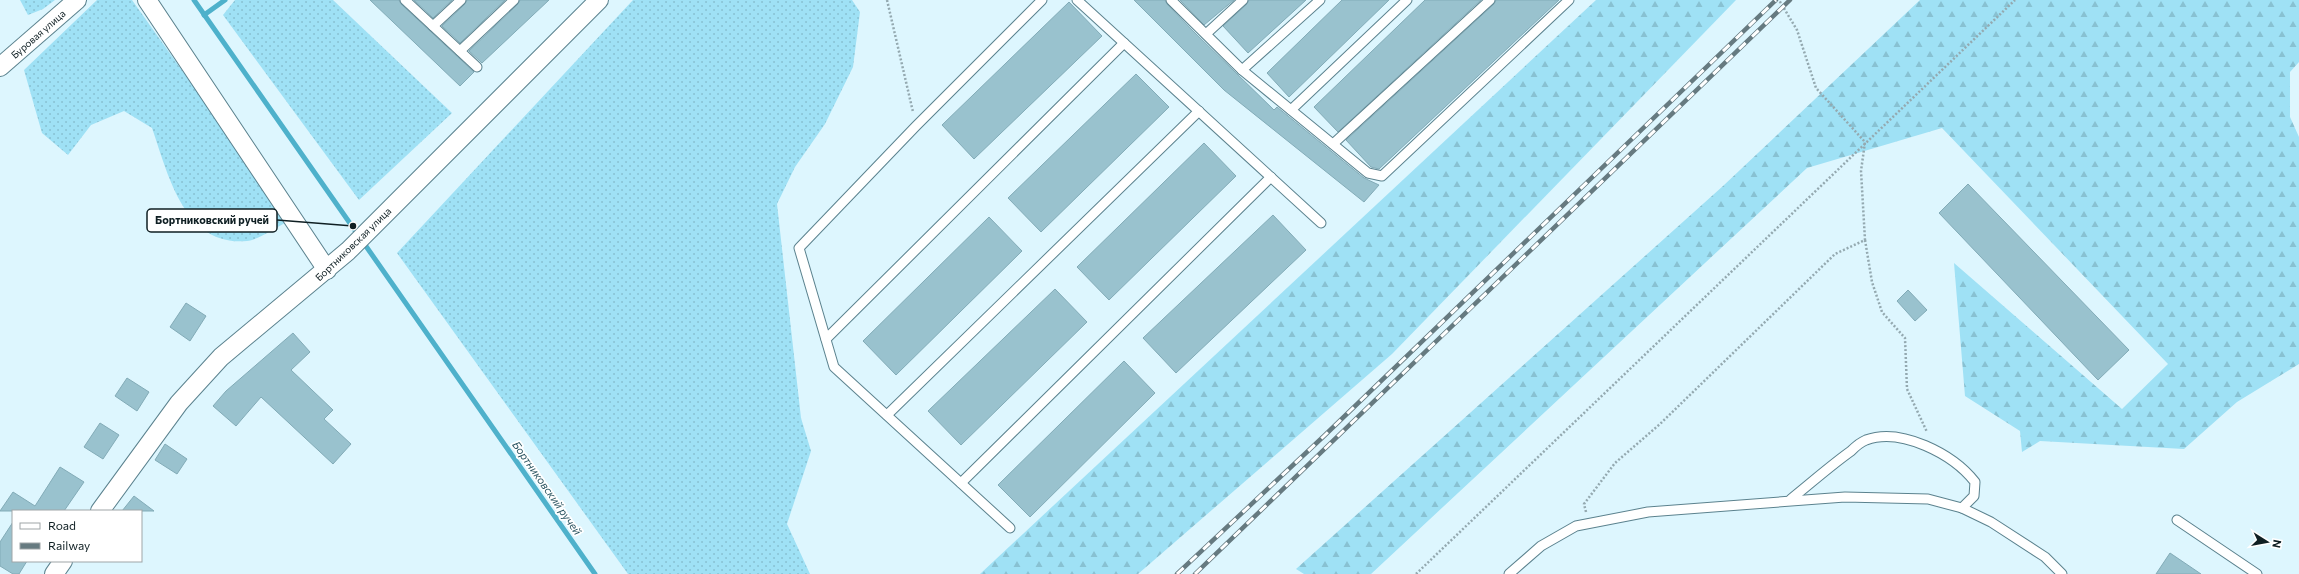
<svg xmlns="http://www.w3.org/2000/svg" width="2299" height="574" font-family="Commissioner,sans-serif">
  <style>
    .grass { fill: url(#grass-dots) }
    .forest { fill: url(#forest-firs) }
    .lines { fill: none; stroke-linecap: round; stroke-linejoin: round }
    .stream { stroke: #4eb1cb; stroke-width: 5 }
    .building { fill: #99c2ce; stroke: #82abb7 }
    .lane-casing { stroke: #5b828e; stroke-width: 11 }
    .street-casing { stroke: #5b828e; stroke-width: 20 }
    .path { stroke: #94a9b0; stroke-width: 2.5; stroke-dasharray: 2 2; stroke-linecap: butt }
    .lane { stroke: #fff; stroke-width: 9 }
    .street { stroke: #fff; stroke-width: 18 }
    .rail-casing { stroke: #667a80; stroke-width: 4.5 }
    .rail { stroke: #fff; stroke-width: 3; stroke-dasharray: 9; stroke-linecap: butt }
    .labels { text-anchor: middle; stroke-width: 3.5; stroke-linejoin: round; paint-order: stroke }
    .street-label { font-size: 10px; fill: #0f1f23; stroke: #fff }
    .water-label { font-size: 11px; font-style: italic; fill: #28535f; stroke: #fff }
    .leader { fill: none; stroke: #0f1f23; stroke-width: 1.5 }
    .callout-dot { fill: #0f1f23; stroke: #fff; stroke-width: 1.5 }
    .callout { fill: #fff; stroke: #0f1f23; stroke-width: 1.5 }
    .callout-label { font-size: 11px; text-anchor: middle; font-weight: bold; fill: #0f1f23 }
  </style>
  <defs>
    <pattern id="grass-dots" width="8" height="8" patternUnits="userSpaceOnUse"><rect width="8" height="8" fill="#9fe1f5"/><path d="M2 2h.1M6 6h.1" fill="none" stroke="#88c1d2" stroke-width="1.8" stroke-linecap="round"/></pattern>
    <pattern id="forest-firs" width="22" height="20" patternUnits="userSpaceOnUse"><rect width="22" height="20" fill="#9fe1f5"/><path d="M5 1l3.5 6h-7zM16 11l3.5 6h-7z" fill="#88c1d2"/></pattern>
  </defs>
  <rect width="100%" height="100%" fill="#ddf6fe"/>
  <!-- grass -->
  <g class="grass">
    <path d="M20 0H55L43 9 28 15Z"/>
    <path d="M97 0H132L289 221C278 226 258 240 247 241 184 247 168 174 152 128L124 111 91 125 68 155 42 133 24 70Z"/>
    <path d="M235 0H333L452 113 359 200 223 15Z"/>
    <path d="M633 0H852L860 12 853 67 825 124 795 167 777 204 801 418 811 451 787 524 810 574H628L397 253Z"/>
  </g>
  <!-- forest -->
  <g class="forest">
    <path d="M1596 0H1736L1392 354 1138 574H980Z"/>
    <path d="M1920 0H2299V62L2290 72V117L2299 137V364L2237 402 2184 449 2040 441 2022 452 2020 431 1965 396 1954 263 2122 409 2168 364 1942 128 1807 168 1371 574H1304L1296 569 1723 186Z"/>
  </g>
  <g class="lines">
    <!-- stream -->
    <g class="stream">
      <path d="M194 0 595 574"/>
      <path d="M204 15 225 0"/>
    </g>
  </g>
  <!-- building -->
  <g class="building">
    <path d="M370 0H399L401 4 474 72 460 86Z"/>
    <path d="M414 0H452L433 18Z"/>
    <path d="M467 0H505L460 43 442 26 465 4Z"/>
    <path d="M520 0H549L482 63 469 51 518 4Z"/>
    <path d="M1134 0H1165L1167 4 1195 33 1274 110 1277 107 1364 178 1379 185 1364 202 1224 90Z"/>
    <path d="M1180 0H1234L1204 25Z"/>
    <path d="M1249 0H1306L1248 53 1223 26 1247 4Z"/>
    <path d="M1342 0H1389L1289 97 1267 73Z"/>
    <path d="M1425 0H1481L1338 132 1314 107Z"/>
    <path d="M1496 0H1559L1379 169 1371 167 1346 140 1494 4Z"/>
    <path d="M1069 2 1102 36 974 159 942 125Z"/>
    <path d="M1136 74 1169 107 1041 232 1008 198Z"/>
    <path d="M1204 143 1236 176 1109 300 1077 267Z"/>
    <path d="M1968 184 2129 350 2098 380 1939 213Z"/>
    <path d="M1273 215 1306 250 1176 373 1143 338Z"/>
    <path d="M989 217 1022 251 896 375 863 341Z"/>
    <path d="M1055 289 1087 322 961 445 928 411Z"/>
    <path d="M1908 290 1927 310 1915 321 1897 301Z"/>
    <path d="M186 303 206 316 190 341 170 327Z"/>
    <path d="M293 333 310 352 291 370 333 410 324 419 351 444 333 464 261 397 236 426 213 406 226 391Z"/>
    <path d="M1124 361 1155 393 1030 517 998 485Z"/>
    <path d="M127 378 149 392 137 411 115 396Z"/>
    <path d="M100 423 119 435 103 459 84 447Z"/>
    <path d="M165 444 187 459 177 474 155 460Z"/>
    <path d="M60 467 84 482 64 511H0L13 492 35 506Z"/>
    <path d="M134 496 154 511H122Z"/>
    <path d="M13 522V561H27L19 574H13L0 566V542Z"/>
    <path d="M2170 553 2201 574H2156Z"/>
  </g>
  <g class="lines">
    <defs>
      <g id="lane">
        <path d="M405 0 477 67"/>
        <path d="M1077 0 1321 223"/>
        <path d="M1171 0 1242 70 1368 173 1382 176 1569 0"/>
        <path d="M433 26 461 0"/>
        <path d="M1206 34 1243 0"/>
        <path d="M460 51 514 0"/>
        <path d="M1242 70 1320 0"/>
        <path d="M1291 110 1407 0"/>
        <path d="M1333 144 1490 0"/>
        <path d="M826 339 1124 43"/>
        <path d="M887 415 1199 111"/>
        <path d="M961 483 1271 177"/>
        <path d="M1791 499C1811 483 1830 466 1851 451 1855 447 1861 442 1866 440 1901 427 1953 454 1975 482L1974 496 1962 508"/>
        <path d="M2177 520 2257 574"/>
        <path d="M1010 528 834 367 799 248 916 126 1042 0"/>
        <path d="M1509 574 1541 546 1576 526 1648 512 1845 497 1928 499 1962 508 1991 522 2045 557 2062 574"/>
      </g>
      <g id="street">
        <path d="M147 0 327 270"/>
        <path d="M0 67 77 0"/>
        <path d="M100 511 179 403 221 357 348 251 599 0"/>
        <path d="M54 574 63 561"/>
      </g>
    </defs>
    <!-- lane casing -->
    <use href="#lane" class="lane-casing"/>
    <!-- street casing -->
    <use href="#street" class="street-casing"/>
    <!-- path -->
    <g class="path">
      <path d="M887 0 913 112"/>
      <path d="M1865 240 1872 282 1882 312 1905 338 1907 389 1927 432"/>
      <path d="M1586 512 1584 504 1615 463 1660 424 1835 254 1865 240 1861 171 1865 142 1816 88 1797 30 1779 0"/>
      <path d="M1416 574 2015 0"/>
    </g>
    <!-- lane -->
    <use href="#lane" class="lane"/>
    <!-- street -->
    <use href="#street" class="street"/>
    <defs>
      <g id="rail">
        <path d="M1177 574 1324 436 1776 0"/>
        <path d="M1195 574 1790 0"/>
      </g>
    </defs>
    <!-- rail casing -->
    <use href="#rail" class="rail-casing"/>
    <!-- rail -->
    <use href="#rail" class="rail"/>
  </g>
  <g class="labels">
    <!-- street labels -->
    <g class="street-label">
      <text transform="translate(38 34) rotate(-41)" y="4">Буровая улица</text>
      <text transform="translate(353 244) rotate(-44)" y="4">Бортниковская улица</text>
    </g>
    <!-- water labels -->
    <g class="water-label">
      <text transform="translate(547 488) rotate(55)" y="4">Бортниковский ручей</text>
    </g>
  </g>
  <!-- callouts -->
  <path class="leader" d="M353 226L277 220"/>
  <circle class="callout-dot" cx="353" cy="226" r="4"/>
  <rect class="callout" x="147" y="209" width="130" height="23" rx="4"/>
  <g class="callout-label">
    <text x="212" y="224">Бортниковский ручей</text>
  </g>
  <!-- legend -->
  <rect x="12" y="510" width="130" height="52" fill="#ffffff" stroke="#9fa5a7"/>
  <rect x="20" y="523" width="20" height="6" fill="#ffffff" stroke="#9fa5a7"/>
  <text x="48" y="530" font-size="12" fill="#0f1f23">Road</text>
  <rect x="20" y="543" width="20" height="6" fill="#667a80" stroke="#9fa5a7"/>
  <text x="48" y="550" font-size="12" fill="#0f1f23">Railway</text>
  <!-- north arrow -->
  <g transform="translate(2267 542) rotate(101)" stroke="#ffffff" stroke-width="3" paint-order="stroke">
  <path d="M0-3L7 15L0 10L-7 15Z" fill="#0f1f23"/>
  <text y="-6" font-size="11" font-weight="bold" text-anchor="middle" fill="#0f1f23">N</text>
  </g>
</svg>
